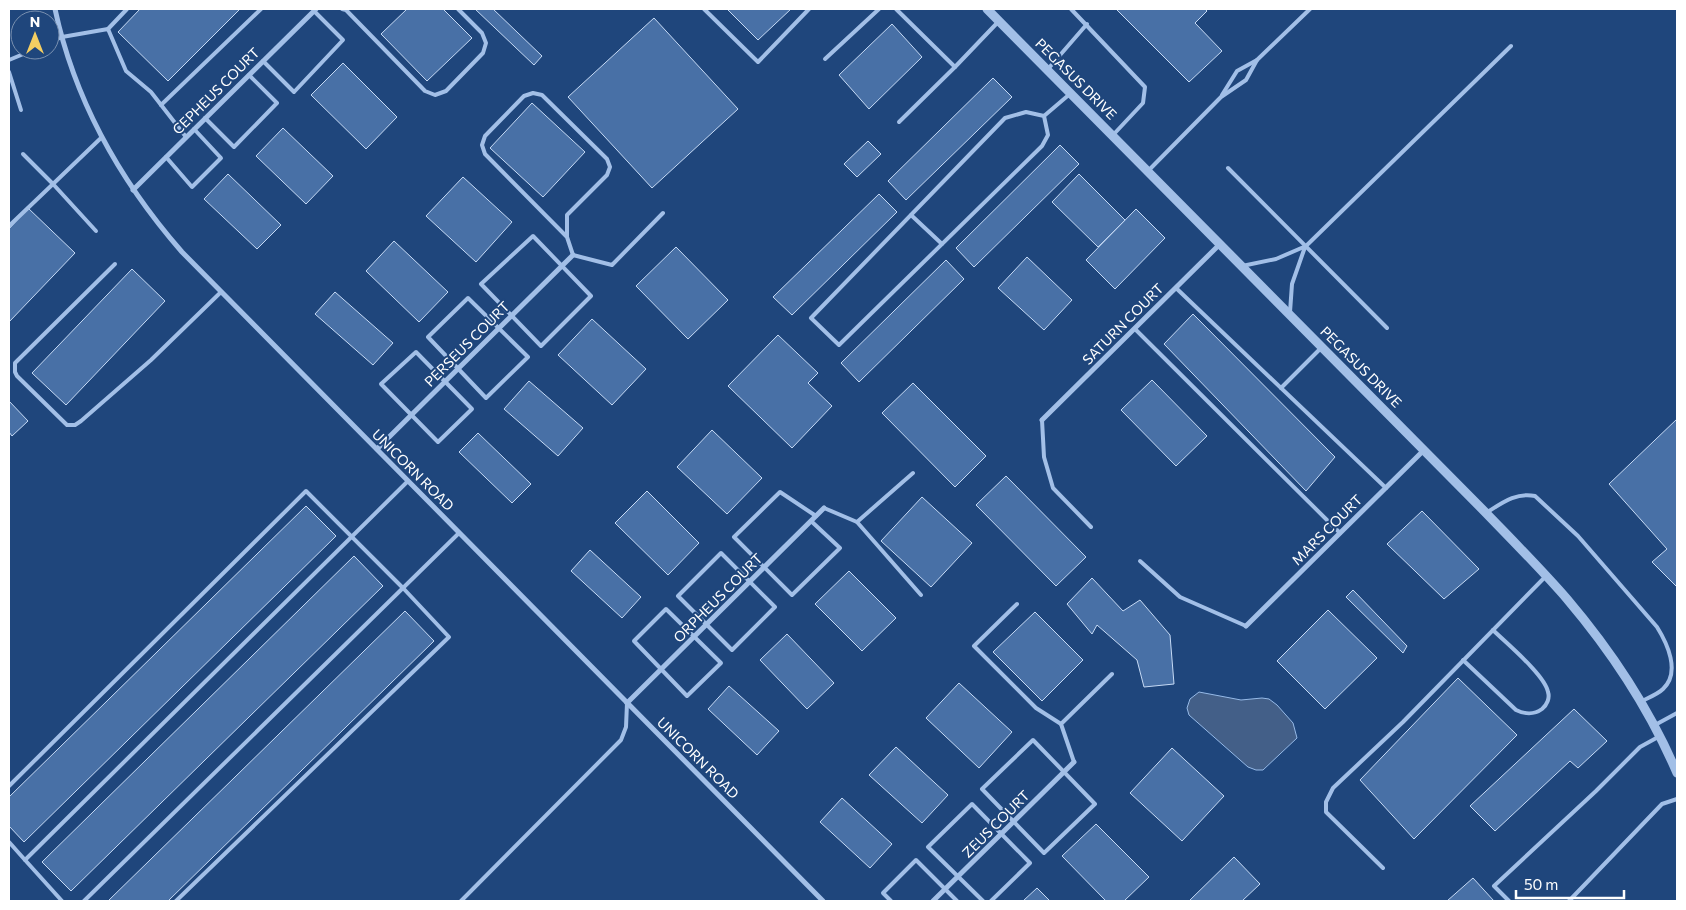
<svg xmlns="http://www.w3.org/2000/svg" width="1686" height="910" font-family="Commissioner,sans-serif">
  <style>
    .water { fill: #435f88; stroke: #96bae8 }
    .building { fill: #4870a6; stroke: #c6daf5 }
    .lines { fill: none; stroke-linecap: round; stroke-linejoin: round }
    .service { stroke: #a2bfe7; stroke-width: 4 }
    .minor { stroke: #a2bfe7; stroke-width: 5 }
    .tertiary { stroke: #a2bfe7; stroke-width: 9 }
    .labels { text-anchor: middle; stroke-width: 4; stroke-linejoin: round; paint-order: stroke }
    .street-label { font-size: 14px; fill: #fff; stroke: #1f467c }
  </style>
  <rect width="100%" height="100%" fill="#1f467c"/>
  <!-- water -->
  <path class="water" d="M1199 692 1241 700 1262 698 1269 699 1277 705 1293 723 1297 738 1263 770H1256L1248 767 1189 715 1187 708 1190 699Z"/>
  <!-- building -->
  <g class="building">
    <path d="M140 9H240L168 81 118 32Z"/>
    <path d="M407 9H443L472 38 427 81 381 34Z"/>
    <path d="M475 9H493L542 56 534 65Z"/>
    <path d="M727 9H791L758 40Z"/>
    <path d="M1116 9H1205L1207 11 1195 23 1222 51 1189 82Z"/>
    <path d="M654 18 738 109 652 188 568 97Z"/>
    <path d="M892 24 922 57 869 109 839 75Z"/>
    <path d="M343 63 397 117 366 149 311 95Z"/>
    <path d="M993 78 1012 97 906 200 888 181Z"/>
    <path d="M532 103 585 152 543 197 490 148Z"/>
    <path d="M283 128 333 176 306 204 256 156Z"/>
    <path d="M868 141 881 154 857 177 844 164Z"/>
    <path d="M1060 145 1079 164 974 267 956 248Z"/>
    <path d="M228 174 281 225 257 249 204 199Z"/>
    <path d="M1079 174 1125 220 1098 247 1052 202Z"/>
    <path d="M463 177 512 222 476 262 426 216Z"/>
    <path d="M879 194 897 212 792 315 773 297Z"/>
    <path d="M28 208 75 253 9 322V229Z"/>
    <path d="M1136 209 1165 238 1115 289 1086 260Z"/>
    <path d="M394 241 448 292 419 322 366 271Z"/>
    <path d="M676 247 728 300 688 339 636 286Z"/>
    <path d="M1027 257 1072 300 1044 330 998 288Z"/>
    <path d="M946 260 964 279 859 382 841 363Z"/>
    <path d="M132 269 165 301 66 405 32 373Z"/>
    <path d="M335 292 393 343 373 365 315 314Z"/>
    <path d="M1193 314 1335 457 1306 491 1164 344Z"/>
    <path d="M592 319 646 369 612 405 558 355Z"/>
    <path d="M778 335 818 373 808 383 832 406 792 448 728 386Z"/>
    <path d="M1152 380 1207 436 1176 466 1121 410Z"/>
    <path d="M529 381 583 428 558 456 504 409Z"/>
    <path d="M913 383 986 456 955 487 882 413Z"/>
    <path d="M9 401 28 421 12 436 9 432Z"/>
    <path d="M1677 419V587L1652 562 1667 549 1609 484Z"/>
    <path d="M712 430 762 478 727 514 677 467Z"/>
    <path d="M478 433 531 484 512 503 459 452Z"/>
    <path d="M1006 476 1086 557 1056 586 976 505Z"/>
    <path d="M647 491 699 543 668 575 615 523Z"/>
    <path d="M922 497 972 543 931 587 881 541Z"/>
    <path d="M306 506 336 536 24 842 9 826V797Z"/>
    <path d="M1422 511 1479 569 1444 599 1387 544Z"/>
    <path d="M590 550 641 597 622 618 571 571Z"/>
    <path d="M354 556 383 586 71 891 42 862Z"/>
    <path d="M849 571 896 618 862 651 815 604Z"/>
    <path d="M1092 578 1123 611 1140 600 1170 635 1174 684 1144 687 1137 660 1097 625 1092 634 1067 604Z"/>
    <path d="M1353 590 1407 646 1403 653 1346 597Z"/>
    <path d="M1328 610 1377 658 1325 709 1277 661Z"/>
    <path d="M405 611 434 641 168 901H108Z"/>
    <path d="M1035 612 1083 660 1042 701 993 652Z"/>
    <path d="M787 634 834 683 807 709 760 660Z"/>
    <path d="M1458 678 1517 735 1414 839 1360 780Z"/>
    <path d="M959 683 1012 732 979 768 926 718Z"/>
    <path d="M729 686 779 731 757 755 708 709Z"/>
    <path d="M1574 709 1607 741 1578 768 1570 761 1495 831 1470 806Z"/>
    <path d="M896 747 948 795 922 823 869 775Z"/>
    <path d="M1172 748 1224 796 1182 841 1130 793Z"/>
    <path d="M842 798 892 844 870 868 820 822Z"/>
    <path d="M1096 824 1149 877 1124 901H1106L1062 856Z"/>
    <path d="M1234 857 1260 884 1242 901H1189Z"/>
    <path d="M1473 878 1494 901H1447Z"/>
    <path d="M1037 888 1050 901H1023Z"/>
  </g>
  <g class="lines">
    <!-- service -->
    <g class="service">
      <path d="M342 9 346 10 425 91 435 95 446 91 483 53 486 43 482 33 458 9"/>
      <path d="M704 9 758 62 809 9"/>
      <path d="M896 9 955 67 999 21"/>
      <path d="M1071 9 1145 87 1143 103 1113 135"/>
      <path d="M108 29 127 9"/>
      <path d="M50 42 62 37 108 29 126 71 151 92 186 137"/>
      <path d="M825 59 879 9"/>
      <path d="M9 60 33 50"/>
      <path d="M263 61 294 92 343 40 314 11"/>
      <path d="M1048 69 1087 24"/>
      <path d="M9 72 21 110"/>
      <path d="M1222 95 1237 71 1257 60 1310 9"/>
      <path d="M161 105 261 9"/>
      <path d="M1044 116 1048 135 1042 146 839 345 811 318 1005 118 1026 112 1044 116 1071 93"/>
      <path d="M205 118 234 147 277 103 249 75"/>
      <path d="M899 122 955 67"/>
      <path d="M166 157 192 187 221 158 194 129"/>
      <path d="M1228 168 1387 328"/>
      <path d="M1148 171 1221 97 1246 80 1257 60"/>
      <path d="M911 215 942 244"/>
      <path d="M9 226 53 184 23 154"/>
      <path d="M96 231 53 184 102 137"/>
      <path d="M533 236 591 296 541 346 481 284Z"/>
      <path d="M567 237 485 154 482 145 485 136 524 96 533 93 542 95 607 159 610 167 607 175 567 215V237L573 255 612 265 663 213"/>
      <path d="M115 264 15 363V372L17 376 67 425H75L81 421 151 360 221 292"/>
      <path d="M1242 266 1276 259 1306 246 1511 46"/>
      <path d="M1176 288 1386 488"/>
      <path d="M468 298 528 357 486 398 428 337Z"/>
      <path d="M1290 312 1292 284 1305 247"/>
      <path d="M1135 329 1340 533"/>
      <path d="M416 352 472 409 438 442 381 384Z"/>
      <path d="M1281 388 1322 347"/>
      <path d="M1042 420 1044 457 1053 488 1091 527"/>
      <path d="M824 508 857 522 921 595"/>
      <path d="M1486 513C1502 503 1516 492 1535 496L1578 536 1657 627C1667 643 1681 672 1663 689 1658 694 1648 698 1642 701"/>
      <path d="M811 521 840 548 792 595 734 537 780 492 816 516"/>
      <path d="M857 522 913 473"/>
      <path d="M721 553 775 607 732 650 678 596Z"/>
      <path d="M1140 561 1180 597 1246 626"/>
      <path d="M1017 604 974 646 1036 708 1061 724"/>
      <path d="M666 609 721 663 687 696 634 641Z"/>
      <path d="M1463 660 1516 710C1524 714 1534 715 1542 709 1547 705 1550 698 1548 692 1545 675 1506 643 1493 630"/>
      <path d="M1655 725 1677 713"/>
      <path d="M1033 740 1095 804 1044 853 982 789Z"/>
      <path d="M1074 762 1061 724 1112 674"/>
      <path d="M9 786 306 491 403 588 449 637 176 901"/>
      <path d="M9 842 25 860"/>
      <path d="M1383 868 1326 812V802L1333 788 1403 722 1546 576"/>
      <path d="M62 901 25 860 408 481"/>
      <path d="M84 901 459 533"/>
      <path d="M461 901 621 740 626 727 627 703"/>
      <path d="M891 901 883 893 916 860 957 901"/>
      <path d="M983 901 928 847 972 804 1030 863 991 901"/>
      <path d="M1509 901 1494 886 1596 791 1640 747 1660 736"/>
      <path d="M1569 901 1662 804 1677 799"/>
    </g>
    <!-- minor -->
    <g class="minor">
      <path d="M55 9C75 102 120 181 182 252L823 901"/>
      <path d="M133 190 316 9"/>
      <path d="M1042 420 1220 244"/>
      <path d="M377 449 573 255"/>
      <path d="M1246 626 1424 450"/>
      <path d="M627 703 824 508"/>
      <path d="M933 901 1074 762"/>
    </g>
    <!-- tertiary -->
    <path class="tertiary" d="M987 9 1486 513C1513 541 1541 569 1567 599 1612 652 1650 710 1677 773"/>
  </g>
  <g class="labels">
    <!-- street labels -->
    <g class="street-label">
      <text transform="translate(1076 79) rotate(45)" y="5">PEGASUS DRIVE</text>
      <text transform="translate(216 91) rotate(-45)" y="5">CEPHEUS COURT</text>
      <text transform="translate(1123 324) rotate(-45)" y="5">SATURN COURT</text>
      <text transform="translate(467 344) rotate(-45)" y="5">PERSEUS COURT</text>
      <text transform="translate(1361 367) rotate(45)" y="5">PEGASUS DRIVE</text>
      <text transform="translate(413 470) rotate(45)" y="5">UNICORN ROAD</text>
      <text transform="translate(1327 530) rotate(-45)" y="5">MARS COURT</text>
      <text transform="translate(718 598) rotate(-45)" y="5">ORPHEUS COURT</text>
      <text transform="translate(698 758) rotate(45)" y="5">UNICORN ROAD</text>
      <text transform="translate(996 824) rotate(-45)" y="5">ZEUS COURT</text>
    </g>
  </g>
  <!-- border -->
  <rect width="1686" height="910" fill="none" stroke="#ffffff" stroke-width="20"/>
  <!-- north arrow -->
  <g transform="translate(35 35)"><circle r="24" fill="#1f467c" stroke="#7990b0"/>
  <path d="M0-4L9 19L0 12L-9 19Z" fill="#f4ce62"/>
  <text y="-8" font-size="14" font-weight="bold" text-anchor="middle" fill="#ffffff">N</text>
  </g>
  <!-- scale -->
  <path d="M1516 890v8h108v-8" fill="none" stroke="#ffffff" stroke-width="2.5"/>
  <text x="1524" y="890" font-size="15" fill="#ffffff" stroke="#1f467c" stroke-width="4" paint-order="stroke">50 m</text>
</svg>
